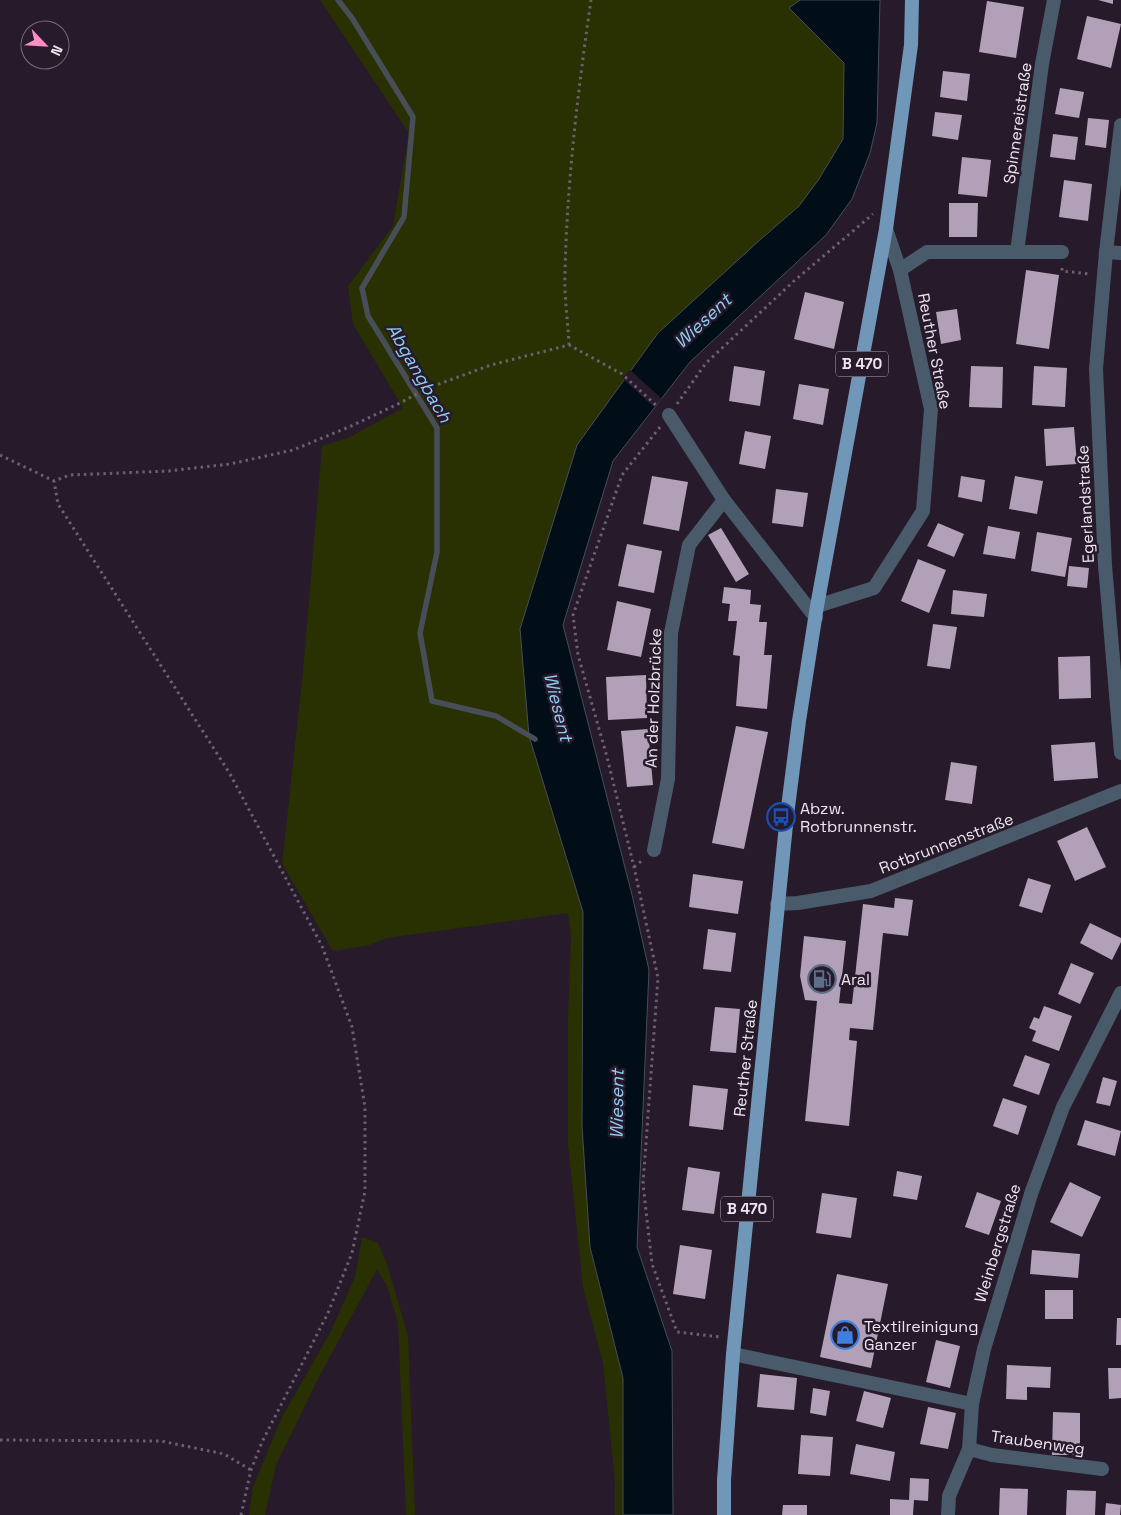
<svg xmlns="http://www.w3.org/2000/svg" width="1121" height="1515" font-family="'Space Grotesk',sans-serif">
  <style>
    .green { fill: #293102 }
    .water { fill: #010d17; stroke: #484e58 }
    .pier { fill: #271a2b }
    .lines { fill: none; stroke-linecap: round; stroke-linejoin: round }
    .stream { stroke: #484e58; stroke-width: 5.5 }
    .building { fill: #b1a0b7 }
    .path { stroke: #6c6070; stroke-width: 3; stroke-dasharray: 2.5 4; stroke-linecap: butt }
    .minor { stroke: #495b6b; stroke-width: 14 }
    .primary { stroke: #7096b8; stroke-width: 14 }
    .labels { text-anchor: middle; stroke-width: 5; stroke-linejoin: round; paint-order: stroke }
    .shield { fill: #271a2b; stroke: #b2a8b6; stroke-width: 1 }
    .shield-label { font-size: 15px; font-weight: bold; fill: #eee5f1 }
    .street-label { font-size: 16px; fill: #eee5f1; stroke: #271a2b }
    .poi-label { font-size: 16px; fill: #eee5f1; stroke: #271a2b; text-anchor: start }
    .water-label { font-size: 18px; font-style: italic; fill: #8fcdf6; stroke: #271a2b }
  </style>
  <rect width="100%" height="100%" fill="#271a2b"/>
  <!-- green -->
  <g class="green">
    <path d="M320 0H800L789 8 844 63 843 139 819 179 799 206 761 239 577 445 529 736 583 912 582 1126 590 1247 623 1378V1515H615V1481L603 1363 583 1287 568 1144V1017L571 938 568 913 387 938 369 945 333 951 282 864 303 672 322 446 348 438 403 408 353 324 348 286 393 226 409 133Z"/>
    <path d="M362 1237 378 1243 388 1267 408 1336 415 1515H406L398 1323 387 1286 377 1269 318 1379 276 1465 265 1515H249L253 1487 282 1417 330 1333 355 1277Z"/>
  </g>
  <!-- water -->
  <path class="water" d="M800 0H880L877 123 870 153 852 199 826 235 690 362 613 461 563 625 633 899 649 970 637 1247 672 1351 673 1515H623V1378L590 1247 582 1126 583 912 529 736 520 629 577 445 658 333 761 239 799 206 819 179 843 139 844 63 789 8Z"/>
  <!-- pier -->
  <path class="pier" d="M630 370 662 399 654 407 622 378Z"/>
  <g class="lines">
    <!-- stream -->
    <path class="stream" d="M338 0 352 18 413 117 404 217 362 288 368 316 437 428V552L420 633 432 701 496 716 535 739"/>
  </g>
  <!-- building -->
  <g class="building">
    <path d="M1098 0H1113V4Z"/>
    <path d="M987 1 1024 7 1016 58 979 52Z"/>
    <path d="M1087 16 1121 24 1111 68 1077 59Z"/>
    <path d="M943 71 970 74 967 101 940 97Z"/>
    <path d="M1060 88 1084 92 1079 118 1055 114Z"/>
    <path d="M935 112 962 115 958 140 932 136Z"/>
    <path d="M1088 118 1109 120 1106 148 1085 145Z"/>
    <path d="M1053 134 1078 137 1075 160 1050 157Z"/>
    <path d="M962 157 991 160 987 197 958 194Z"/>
    <path d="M1064 180 1092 184 1088 221 1059 217Z"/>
    <path d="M949 203H978L977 237H949Z"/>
    <path d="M1026 270 1059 275 1049 349 1016 344Z"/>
    <path d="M805 292 844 302 834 349 794 339Z"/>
    <path d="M957 309 961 340 941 344 936 312Z"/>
    <path d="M734 366 765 371 760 406 729 401Z"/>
    <path d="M971 366 1003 367 1002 408 969 407Z"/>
    <path d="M1034 366 1067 368 1065 407 1032 405Z"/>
    <path d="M799 384 829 389 823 425 793 419Z"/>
    <path d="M1074 427 1077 464 1046 466 1044 429Z"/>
    <path d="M745 431 771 436 765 469 739 464Z"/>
    <path d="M652 476 688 482 679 531 643 524Z"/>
    <path d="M961 476 985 480 982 502 958 497Z"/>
    <path d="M1015 476 1043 481 1037 514 1009 509Z"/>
    <path d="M776 489 808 493 803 527 772 523Z"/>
    <path d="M938 523 964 534 954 557 927 546Z"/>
    <path d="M988 526 1020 532 1015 559 983 554Z"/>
    <path d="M721 528 749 574 736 582 708 535Z"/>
    <path d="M1037 532 1072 538 1065 577 1031 571Z"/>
    <path d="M627 544 662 551 654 593 618 586Z"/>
    <path d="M918 559 946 570 929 613 901 601Z"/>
    <path d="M1069 566 1089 568 1087 588 1067 586Z"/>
    <path d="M724 587 751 590 750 604 761 605 759 622H767L764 655H772L767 709 736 706 740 656 733 655 737 621H728L730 604 722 603Z"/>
    <path d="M953 590 987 594 984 617 951 614Z"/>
    <path d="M617 601 651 609 641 657 607 650Z"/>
    <path d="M933 624 957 627 950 669 927 666Z"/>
    <path d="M1090 656 1091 698 1059 699 1058 657Z"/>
    <path d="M646 675 647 718 608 720 606 677Z"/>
    <path d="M736 726 768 732 744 849 712 843Z"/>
    <path d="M648 729 653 785 627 787 621 731Z"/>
    <path d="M1095 742 1098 778 1054 781 1051 745Z"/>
    <path d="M951 762 977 766 972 804 945 800Z"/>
    <path d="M1087 827 1106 867 1075 881 1057 841Z"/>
    <path d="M693 874 743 881 738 914 689 907Z"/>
    <path d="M1028 878 1051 885 1042 913 1019 906Z"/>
    <path d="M895 898 913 900 908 936 883 933 873 1030 850 1028 849 1040 857 1041 849 1126 805 1121 817 1001 805 1000 800 976 804 936 846 941 839 1003 852 1004 863 904 894 908Z"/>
    <path d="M1090 923 1121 938V942L1112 960 1080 943Z"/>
    <path d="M708 929 736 933 731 972 703 969Z"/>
    <path d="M1071 963 1094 973 1080 1004 1058 994Z"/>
    <path d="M1044 1006 1072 1016 1059 1051 1032 1041 1036 1031 1029 1028 1034 1017 1039 1019Z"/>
    <path d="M715 1007 740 1009 736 1053 710 1051Z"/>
    <path d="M1025 1055 1050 1064 1039 1095 1013 1086Z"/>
    <path d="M1103 1077 1117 1081 1110 1106 1096 1103Z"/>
    <path d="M693 1085 728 1089 723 1130 689 1126Z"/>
    <path d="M1003 1098 1027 1106 1018 1135 993 1126Z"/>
    <path d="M1085 1120 1121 1131 1115 1156 1077 1145Z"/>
    <path d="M688 1167 720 1172 714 1214 682 1210Z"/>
    <path d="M897 1171 922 1176 917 1200 893 1196Z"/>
    <path d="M1070 1182 1101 1197 1082 1237 1050 1222Z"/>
    <path d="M977 1192 1001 1201 989 1235 965 1227Z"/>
    <path d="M822 1193 857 1198 851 1238 816 1233Z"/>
    <path d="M680 1245 712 1250 705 1299 673 1294Z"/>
    <path d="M1032 1250 1080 1254 1078 1278 1030 1274Z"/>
    <path d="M837 1274 888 1284 871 1368 820 1357Z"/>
    <rect x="1045" y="1290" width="28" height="29"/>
    <path d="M1117 1318H1121V1345H1116Z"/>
    <path d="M936 1340 960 1346 950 1388 926 1382Z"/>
    <path d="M1007 1365 1051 1367 1050 1388 1027 1387V1400L1006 1399Z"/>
    <path d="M1108 1368H1121V1398L1109 1399Z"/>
    <path d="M760 1374 797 1378 794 1410 757 1407Z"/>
    <path d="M813 1388 830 1391 826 1416 810 1413Z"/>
    <path d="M864 1391 891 1398 883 1428 856 1421Z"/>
    <path d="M928 1407 956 1413 948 1449 920 1444Z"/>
    <path d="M1053 1412 1080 1413V1455H1052Z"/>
    <path d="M801 1435 833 1437 830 1476 798 1474Z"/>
    <path d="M856 1444 895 1452 890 1481 850 1474Z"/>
    <path d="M910 1478 929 1479 928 1501 914 1500 913 1515H890V1499L909 1500Z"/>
    <path d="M1000 1488 1028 1489 1027 1515H999Z"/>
    <path d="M1067 1490 1096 1491 1095 1515H1066Z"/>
    <path d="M1106 1503 1121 1505 1120 1515H1105Z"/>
    <path d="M783 1505H807V1515H782Z"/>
  </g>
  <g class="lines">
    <!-- path -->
    <g class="path">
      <path d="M1062 268V271L1090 274"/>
      <path d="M569 345C568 321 564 297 565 273 567 182 578 90 591 0"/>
      <path d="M677 404 706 363 794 281 873 214"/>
      <path d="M660 427 622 475 573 615 578 655 607 757 634 867 658 978 643 1184 652 1264 677 1332 721 1337"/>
      <path d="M0 455 54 481"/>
      <path d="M634 867 644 859"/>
      <path d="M0 1440 161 1441 224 1454 251 1470"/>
      <path d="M241 1515 251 1470 262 1442 328 1313 352 1253 365 1191V1107L352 1027 322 946 230 774 58 504 54 481 70 475 169 471 230 464 293 450 349 427 400 403 428 388 491 365 569 345 622 374 658 407"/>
    </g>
    <!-- minor -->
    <g class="minor">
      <path d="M1121 125 1106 252 1096 369 1105 565 1121 753"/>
      <path d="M1017 252 1042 64 1054 0"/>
      <path d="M1106 252 1121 253"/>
      <path d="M900 270 927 252H1062"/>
      <path d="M669 415 724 500 816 618"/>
      <path d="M817 606 874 588 923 511 931 409 900 270 886 229"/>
      <path d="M654 850 668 779 671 633 689 545 724 500"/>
      <path d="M777 904 798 903 871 891 1121 791"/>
      <path d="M733 1354 972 1404"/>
      <path d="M969 1449 992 1455 1102 1469"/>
      <path d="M948 1515 949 1496 969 1449 972 1404 984 1349 1032 1191 1063 1107 1121 993"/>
    </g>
    <!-- primary -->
    <path class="primary" d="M724 1515V1480L733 1354 787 815 799 721 817 606 886 229 911 45 912 0"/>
  </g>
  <!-- icons -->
  <defs>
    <symbol id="bus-ring" viewBox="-11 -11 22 22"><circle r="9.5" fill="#271a2b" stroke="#1a4fb4" stroke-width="1.5"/><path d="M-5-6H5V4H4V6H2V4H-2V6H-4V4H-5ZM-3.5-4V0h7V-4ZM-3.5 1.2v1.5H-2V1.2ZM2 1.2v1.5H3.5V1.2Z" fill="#1a4fb4"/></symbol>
    <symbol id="fuel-ring" viewBox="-11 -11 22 22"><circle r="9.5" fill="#271a2b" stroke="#5c6f8a" stroke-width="1.5"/><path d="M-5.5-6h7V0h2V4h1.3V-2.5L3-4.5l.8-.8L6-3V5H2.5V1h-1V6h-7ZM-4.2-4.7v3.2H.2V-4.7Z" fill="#5c6f8a"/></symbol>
    <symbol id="shop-ring" viewBox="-11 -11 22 22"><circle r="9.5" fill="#271a2b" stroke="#3f7fe0" stroke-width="1.5"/><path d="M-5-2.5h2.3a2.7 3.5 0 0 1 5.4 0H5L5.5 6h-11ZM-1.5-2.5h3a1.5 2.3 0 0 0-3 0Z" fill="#3f7fe0"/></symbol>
  </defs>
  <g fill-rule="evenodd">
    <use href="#bus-ring" x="765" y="801" width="32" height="32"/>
    <use href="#fuel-ring" x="806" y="963" width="32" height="32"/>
    <use href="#shop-ring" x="829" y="1319" width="32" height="32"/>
  </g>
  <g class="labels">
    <!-- shield labels -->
    <g class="shield">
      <rect x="836" y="351.5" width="52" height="25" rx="4"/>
      <rect x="721" y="1196.5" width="52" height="25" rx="4"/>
    </g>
    <g class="shield-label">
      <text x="862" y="369">B 470</text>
      <text x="747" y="1214">B 470</text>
    </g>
    <!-- street labels -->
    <g class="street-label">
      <text transform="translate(1017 123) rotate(-82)" y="6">Spinnereistraße</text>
      <text transform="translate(935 351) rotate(79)" y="6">Reuther Straße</text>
      <text transform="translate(1085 504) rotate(-93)" y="6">Egerlandstraße</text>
      <text transform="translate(653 698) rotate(-88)" y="6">An der Holzbrücke</text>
      <text transform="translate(946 843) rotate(-21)" y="6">Rotbrunnenstraße</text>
      <text transform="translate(745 1058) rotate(-84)" y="6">Reuther Straße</text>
      <text transform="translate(997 1243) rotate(-73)" y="6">Weinbergstraße</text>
      <text transform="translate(1038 1442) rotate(8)" y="6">Traubenweg</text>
    </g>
    <!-- poi labels -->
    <g class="poi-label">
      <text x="800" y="814">Abzw.<tspan x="800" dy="18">Rotbrunnenstr.</tspan></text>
      <text x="841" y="985">Aral</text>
      <text x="864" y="1332">Textilreinigung<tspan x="864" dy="18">Ganzer</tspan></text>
    </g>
    <!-- water labels -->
    <g class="water-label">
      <text transform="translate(703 321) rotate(-43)" y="6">Wiesent</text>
      <text transform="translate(419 373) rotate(60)" y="6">Abgangbach</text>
      <text transform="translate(558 707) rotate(76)" y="6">Wiesent</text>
      <text transform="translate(617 1104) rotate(-89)" y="6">Wiesent</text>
    </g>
  </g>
  <!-- north arrow -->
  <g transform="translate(45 45) rotate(115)"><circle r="24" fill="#271a2b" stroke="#776b7a"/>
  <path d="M0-4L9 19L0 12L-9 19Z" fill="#fb8fc4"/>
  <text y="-8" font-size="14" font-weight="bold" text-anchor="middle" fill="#eee5f1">N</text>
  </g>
</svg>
